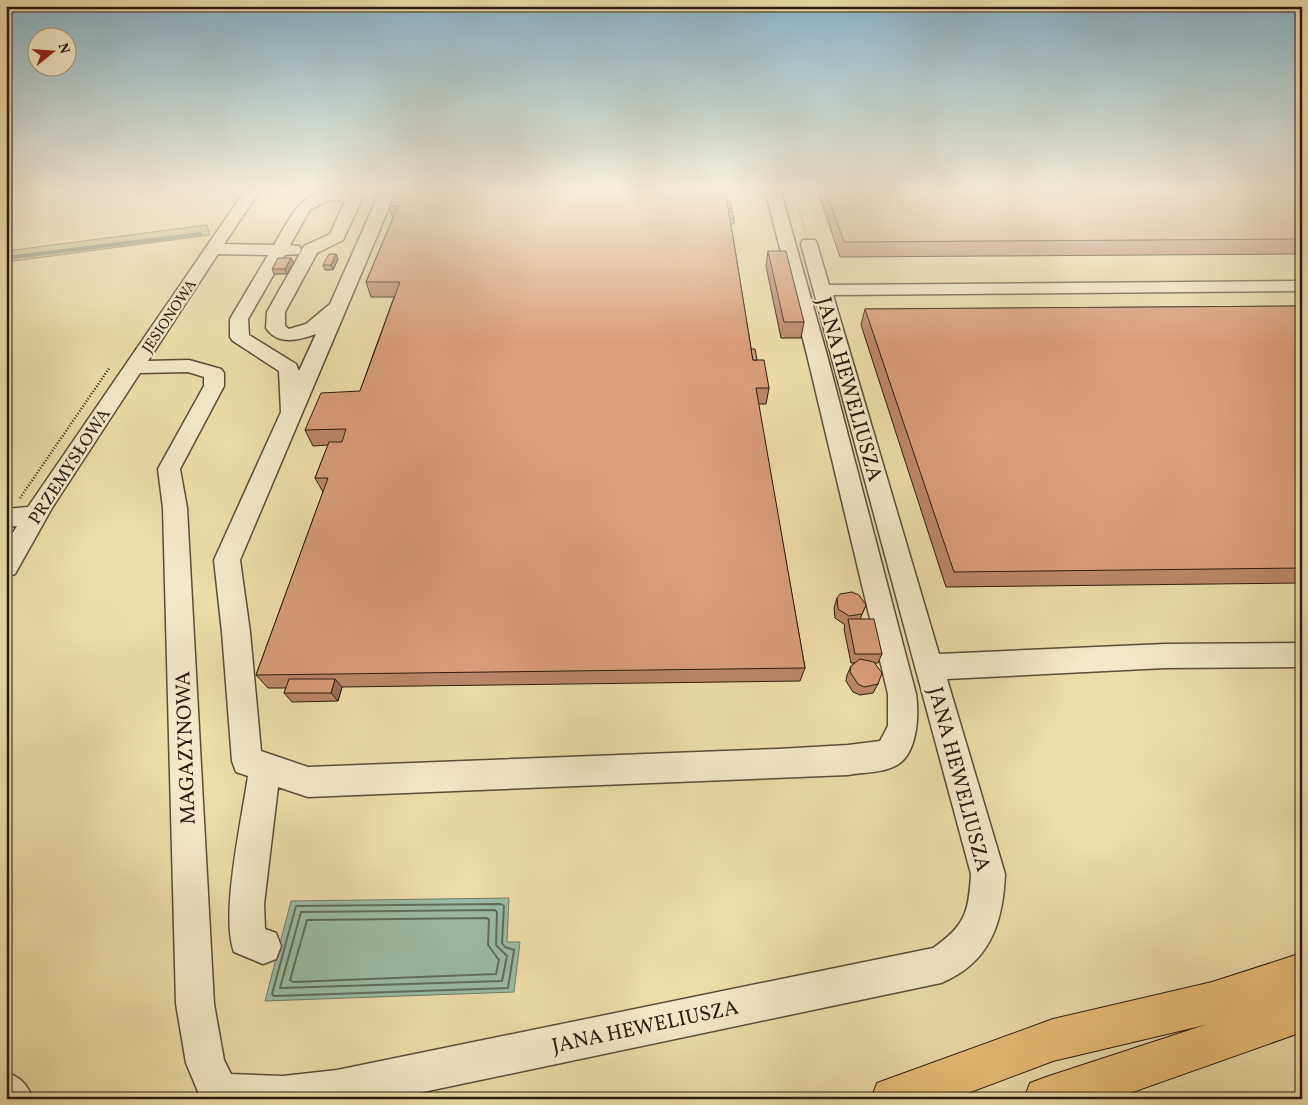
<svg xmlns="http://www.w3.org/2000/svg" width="1308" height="1105" font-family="Vollkorn,serif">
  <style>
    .green { fill: #bebf85; stroke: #746d4b }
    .water { fill: #9bbca4; stroke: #6e7c69 }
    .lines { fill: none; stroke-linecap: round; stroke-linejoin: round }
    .shore { stroke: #626c5a; stroke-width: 2 }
    .stream { stroke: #6e7c69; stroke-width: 4 }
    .minor-casing { stroke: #5b4b38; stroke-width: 3 }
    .highway-casing { stroke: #2a1b11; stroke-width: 2 }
    .path-far1 { stroke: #2a1b11; stroke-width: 2; stroke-dasharray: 0.5 2; stroke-linecap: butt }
    .path { stroke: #2a1b11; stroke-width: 2.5; stroke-dasharray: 1 2; stroke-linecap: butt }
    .minor { fill: #f4e8c8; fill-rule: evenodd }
    .highway { fill: #e7be76; fill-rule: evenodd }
    .wall { fill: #bb876a; stroke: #2a1b11 }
    .shaded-wall { fill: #986e56; stroke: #2a1b11 }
    .building { fill: #d99d7b; stroke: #2a1b11 }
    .labels { text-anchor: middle; stroke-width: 4.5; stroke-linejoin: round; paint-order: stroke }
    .far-street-label { font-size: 15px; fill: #2a1b11; stroke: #f4e8c8 }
    .street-label { font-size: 18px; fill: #2a1b11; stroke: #f4e8c8 }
    .near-street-label { font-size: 21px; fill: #2a1b11; stroke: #f4e8c8 }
  </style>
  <rect width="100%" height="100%" fill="#eedcab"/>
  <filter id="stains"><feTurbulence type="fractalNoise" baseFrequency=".004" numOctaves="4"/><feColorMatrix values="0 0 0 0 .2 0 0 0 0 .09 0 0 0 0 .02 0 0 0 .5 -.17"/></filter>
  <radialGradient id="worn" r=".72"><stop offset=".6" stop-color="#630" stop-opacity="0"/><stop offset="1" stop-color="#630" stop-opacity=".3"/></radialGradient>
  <!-- green -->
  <path class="green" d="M207 225 210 235 6 262V251Z"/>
  <!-- water -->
  <path class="water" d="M509 898 507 942H520L514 992 265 1001 291 901Z"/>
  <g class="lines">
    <!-- shore -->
    <g class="shore">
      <path d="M501 904 504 906 502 943 505 947 514 950 508 988 274 996 272 994 296 906Z"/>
      <path d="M495 910 497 912 496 945 507 956 502 981 280 988 301 912Z"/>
      <path d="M487 918 489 920 488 945 499 960 496 974 293 982 290 980 307 920Z"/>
    </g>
    <!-- stream -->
    <path class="stream" d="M6 258 200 234"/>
    <defs>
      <g id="minor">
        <path d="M246 189H261L224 244 274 245C297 206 307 179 359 196L362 199 343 240 317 253 285 312V326L289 329 306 324 330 304 381 189H397L240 560 250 632 261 751 308 767 778 749 848 745 880 741 888 726V694L807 355 765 189H780L827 355 916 694C919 714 918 753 897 765 884 773 863 772 848 775L308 797 278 787 264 904 265 929 276 933 281 946 276 959 263 964 234 952C220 916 242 818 248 776L236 772 232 761 222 632 214 560 281 412 279 371 233 341 230 337V319L268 255 218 254 148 361 189 360 221 369 224 373V386L180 469 187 508 214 1004 224 1060 231 1074 283 1076 337 1070 933 948C965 926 969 912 971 874L801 244 803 240H815L817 244 829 285 1302 281V291L833 295 939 654 1165 644 1302 643V667L1165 668 947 679 1005 874C1003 923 990 963 941 983L390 1099H201L186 1063 176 1004 163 508 158 469 204 386V377L188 372 140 373 52 508 15 574 6 577V544L17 526 6 527V509L28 507ZM329 200 345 201 330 234 304 246 302 250 267 312 266 328C278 346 299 340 316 334L299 371 296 364 249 335 248 319 285 255 299 254 301 250 299 246 290 245 310 210Z"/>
        <path d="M6 1072C21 1078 27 1084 33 1099H6Z"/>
      </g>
      <path id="highway" d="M1302 953V1032L1113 1099H1024L1030 1083 1046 1077 1205 1025 1053 1061 952 1099H871L877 1083 1053 1019 1212 982Z"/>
    </defs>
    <!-- minor casing -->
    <use href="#minor" class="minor-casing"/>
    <!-- highway casing -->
    <use href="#highway" class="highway-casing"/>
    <!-- path-far1 -->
    <g class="path-far1">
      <path d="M798 189 795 199 806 232"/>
      <path d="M268 197H285L292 189"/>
    </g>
    <!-- path -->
    <path class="path" d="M20 498 110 367"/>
    <!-- minor -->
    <use href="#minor" class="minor"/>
    <!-- highway -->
    <use href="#highway" class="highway"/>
  </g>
  <!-- wall -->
  <g class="wall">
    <path d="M66 189H89L86 192H68Z"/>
    <path d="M129 189H151L148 192H131Z"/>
    <path d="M817 189H1302V254L840 257Z"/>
    <path d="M727 201 732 208 731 212 734 219V224H731L751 349 757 360 769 388 766 404H758L805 668 800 681 342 687 338 701 292 702 284 693 286 688H268L256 675 323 492 315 478 328 445 313 446 305 430 360 391 394 297H371L366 282 393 218 389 206Z"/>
    <path d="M768 251 804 322 801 338H781L766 266Z"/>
    <path d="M336 254 338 259 333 270H325L323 265Z"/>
    <path d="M291 258 294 263 287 274H274L272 269Z"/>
    <path d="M1302 306V583L946 587 861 325 865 309Z"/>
    <path d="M837 598 866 605 860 619 882 654 878 663H875L878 684 873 693 860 695 853 692 846 681 847 675 851 666 855 663H851L844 629 845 625 835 618 834 608Z"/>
  </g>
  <!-- shaded-wall -->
  <g class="shaded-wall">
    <path d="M84 189H89L86 192Z"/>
    <path d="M336 254 338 259 333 270 331 265Z"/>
    <path d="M291 258 294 263 287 274 285 269Z"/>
    <path d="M335 679 342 687 338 701 331 693Z"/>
  </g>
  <!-- building -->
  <g class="building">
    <path d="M397 189H725L753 360H764L769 388H756L805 668 256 675 328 478H315L329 442H342L346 429 305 430 321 393 360 391 400 282H366L398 206H389Z"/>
    <path d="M825 189H1302V239L844 242Z"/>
    <path d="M727 201H730L732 208H728Z"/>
    <path d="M728 212H733L734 219H730Z"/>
    <path d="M768 251H786L804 322H784Z"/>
    <path d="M329 254H336L331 265H323Z"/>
    <path d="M278 258H291L285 269H272Z"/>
    <path d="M1302 306V568L954 572 865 309Z"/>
    <path d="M751 349H755L757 360H753Z"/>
    <path d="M852 592 859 595 866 605 862 614 849 616 838 609 837 598 840 594Z"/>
    <path d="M848 619H874L882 654H855Z"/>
    <path d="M860 659 874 662 882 673 878 684 864 687 858 684 850 672 851 666Z"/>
    <path d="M289 679H335L331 693H284Z"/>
  </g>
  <!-- sky -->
  <linearGradient id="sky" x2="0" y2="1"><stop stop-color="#89b7cd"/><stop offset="0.55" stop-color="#f7efd9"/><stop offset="1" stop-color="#f7efd9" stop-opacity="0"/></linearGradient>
  <rect width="1308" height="344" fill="url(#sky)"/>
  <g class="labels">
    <!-- far-street labels -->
    <g class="far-street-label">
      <text transform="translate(169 316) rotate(-56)" y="5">JESIONOWA</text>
    </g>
    <!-- street labels -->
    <g class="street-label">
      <text transform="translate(69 466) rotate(-57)" y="6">PRZEMYSŁOWA</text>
    </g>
    <!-- near-street labels -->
    <g class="near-street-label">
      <text transform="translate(850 389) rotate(74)" y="7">JANA HEWELIUSZA</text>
      <text transform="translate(185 748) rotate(-92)" y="7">MAGAZYNOWA</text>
      <text transform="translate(960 779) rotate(75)" y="7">JANA HEWELIUSZA</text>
      <text transform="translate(645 1026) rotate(-12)" y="7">JANA HEWELIUSZA</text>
    </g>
  </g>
  <!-- margin -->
  <rect width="1308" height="1105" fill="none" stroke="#eedcab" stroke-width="25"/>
  <rect x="8" y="8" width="1293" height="1090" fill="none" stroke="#2a1b11" stroke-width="2.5"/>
  <rect x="12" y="12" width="1283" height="1080" fill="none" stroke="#2a1b11"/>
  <!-- north arrow -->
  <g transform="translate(52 52) rotate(73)"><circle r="24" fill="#f4e8c8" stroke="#a3967f"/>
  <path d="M0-4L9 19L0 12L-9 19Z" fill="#8f2418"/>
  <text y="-8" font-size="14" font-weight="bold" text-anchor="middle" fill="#2a1b11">N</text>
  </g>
  <rect width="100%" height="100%" filter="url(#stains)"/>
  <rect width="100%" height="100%" fill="url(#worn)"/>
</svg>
